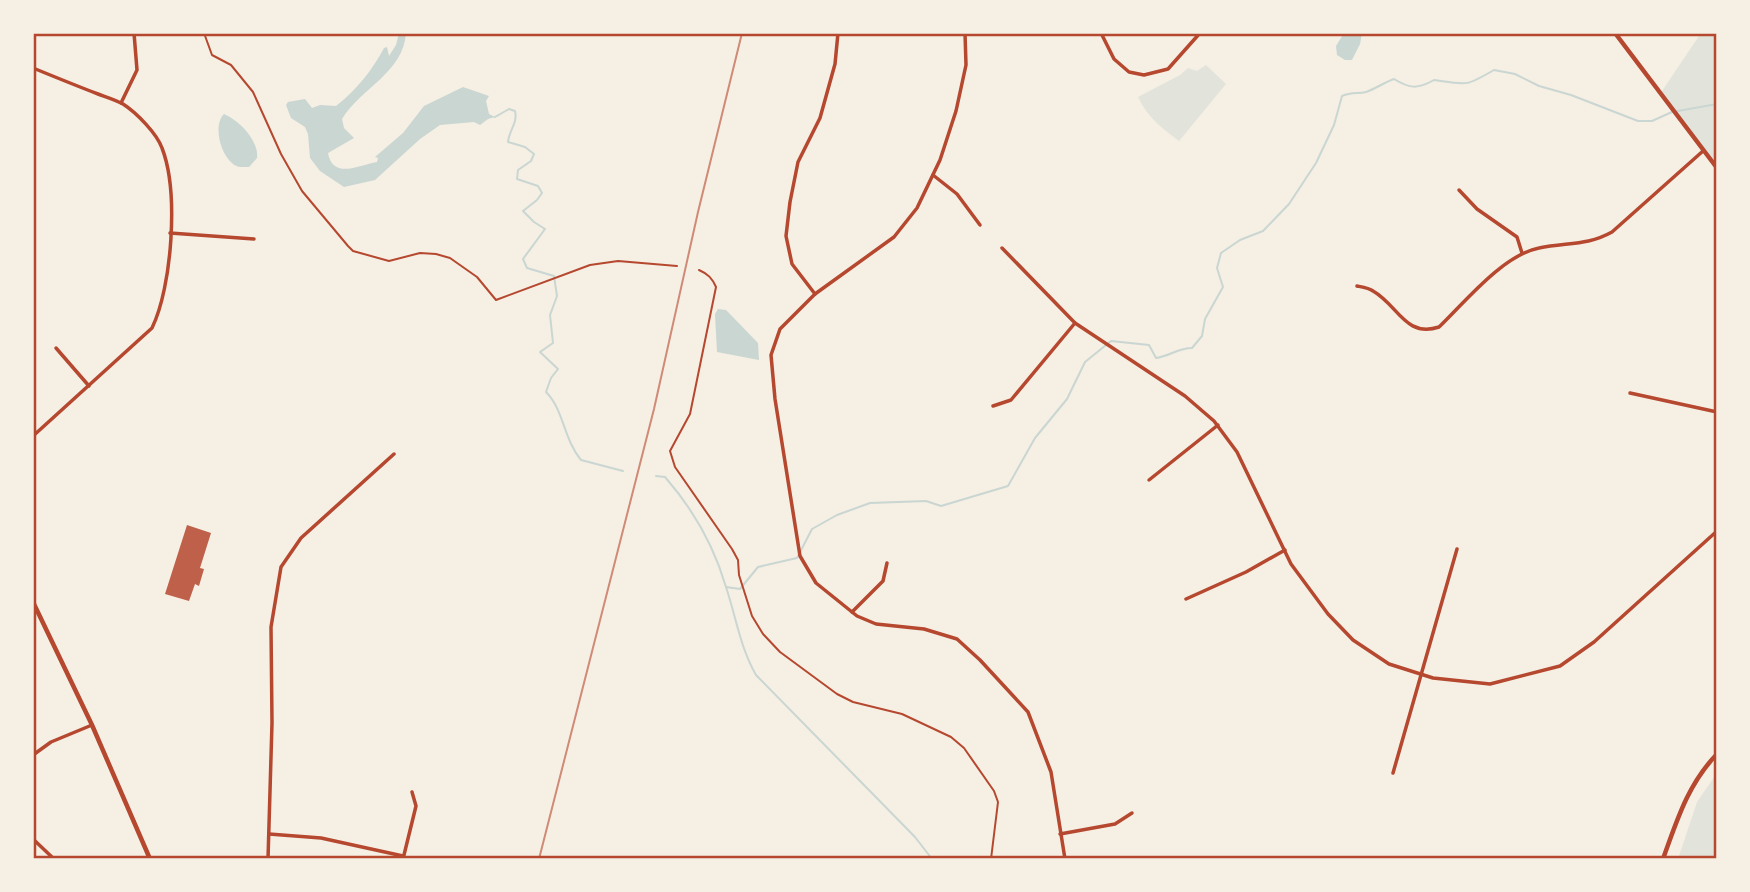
<svg xmlns="http://www.w3.org/2000/svg" width="1750" height="892" font-family="Merriweather,serif">
  <style>
    .green { fill: #e2e4dc }
    .water { fill: #c9d6d2 }
    .lines { fill: none; stroke-linecap: round; stroke-linejoin: round }
    .stream { stroke: #c9d6d2; stroke-width: 2 }
    .building { fill: #bf614a }
    .path { stroke: #b5482f; stroke-width: 2 }
    .minor { stroke: #b5482f; stroke-width: 3.5 }
    .tertiary { stroke: #b5482f; stroke-width: 4.5 }
    .rail { stroke: #cf8b77; stroke-width: 2 }
    .neatline { fill: none; stroke: #b5482f; stroke-width: 2.5 }
  </style>
  <rect width="100%" height="100%" fill="#f6efe4"/>
  <!-- green -->
  <g class="green">
    <path d="M1701 33H1717V168L1660 94Z"/>
    <path d="M1206 65 1226 84 1179 141C1162 128 1147 117 1138 97L1180 75 1188 68 1197 71Z"/>
    <path d="M1717 773V859H1678L1697 802Z"/>
  </g>
  <!-- water -->
  <g class="water">
    <path d="M399 33H406C403 73 361 88 342 119L344 128 354 138 328 153C333 180 359 165 377 162L378 158 375 157 403 133 424 106 463 87 489 96 486 101 489 114 495 117 488 119 480 125 474 122 440 125 420 139 375 180 344 187 320 171 310 158 308 134 305 127 291 118 286 105 288 102 305 99 312 108 320 105 336 106C356 91 373 69 384 48L387 47 389 56 396 45Z"/>
    <path d="M1344 33H1362L1360 44 1352 60H1345L1337 55 1336 46Z"/>
    <path d="M224 114C240 121 259 141 257 158L249 167C243 167 237 168 232 163 220 153 213 125 224 114Z"/>
    <path d="M718 309 726 310 758 343 759 360 717 352 715 314Z"/>
  </g>
  <g class="lines">
    <!-- stream -->
    <g class="stream">
      <path d="M495 117 509 109 515 111C518 123 509 130 508 142L525 147 534 154 531 161 518 170 517 179 538 186 542 193 537 200 523 211 534 222 545 229 523 259 527 268 554 276 557 296 550 315 553 343 540 352 558 369 551 378 546 392C564 410 563 438 581 460L623 471"/>
      <path d="M656 476 665 477C693 509 714 546 726 587 736 617 740 647 756 675L915 837 932 859"/>
      <path d="M726 587 740 589 758 567 797 558 812 529 837 515 870 503 926 501 941 506 1008 486 1035 438 1067 399 1085 362 1111 341 1149 345 1156 358C1170 356 1178 348 1192 348L1202 336 1205 319 1223 287 1217 268 1221 253 1240 240 1263 231 1289 204 1316 163 1334 125 1342 96C1352 92 1358 94 1366 92 1375 89 1385 82 1394 79 1410 89 1418 89 1434 80 1467 85 1465 87 1494 70L1515 74 1539 86 1571 95 1638 121H1652L1672 112 1717 104"/>
    </g>
  </g>
  <!-- building -->
  <path class="building" d="M187 525 211 533 200 568 204 569 199 586 195 584 189 601 165 594Z"/>
  <g class="lines">
    <!-- path -->
    <g class="path">
      <path d="M204 33 212 55 231 65 253 92 281 154 302 191 348 246 353 251 389 261 420 253 436 254 450 258 477 277 496 300 590 265 618 261 677 266"/>
      <path d="M699 270C708 274 712 278 716 287L690 414 670 451 675 467 732 549 738 560 739 575 752 616 763 634 780 652 837 694 853 702 902 714 951 737 964 748 994 791 998 802 991 859"/>
    </g>
    <!-- minor -->
    <g class="minor">
      <path d="M965 33 966 65 956 111 940 160 917 208 894 237 815 294 780 329 771 355 775 399 800 556 816 583 857 616 876 624 924 629 957 639 980 660 1028 712 1051 772 1065 859"/>
      <path d="M1101 33 1114 59 1129 72 1144 75 1168 69 1200 33"/>
      <path d="M33 68C55 77 77 86 98 94 106 97 116 100 123 104 137 113 157 134 162 148 179 192 172 287 152 328L33 436"/>
      <path d="M121 103 137 70 134 33"/>
      <path d="M933 175 957 194 980 225"/>
      <path d="M1459 190 1477 209 1517 237 1522 253"/>
      <path d="M170 233 254 239"/>
      <path d="M1002 248 1075 323 1185 396 1214 421 1237 452 1291 564 1328 614 1353 640 1389 664 1433 678 1490 684 1560 666 1594 642 1717 531"/>
      <path d="M1357 286C1362 287 1369 288 1373 291 1398 305 1405 338 1439 327 1465 302 1503 255 1539 248 1566 242 1587 246 1612 232L1703 151"/>
      <path d="M815 294 792 264 786 236 790 202 798 162 820 118 835 64 838 33"/>
      <path d="M56 348 89 386"/>
      <path d="M1630 393 1717 412"/>
      <path d="M993 406 1011 400 1075 323"/>
      <path d="M1149 480 1218 425"/>
      <path d="M1186 599 1246 572 1285 550"/>
      <path d="M852 612 883 581 887 563"/>
      <path d="M33 755 51 742 92 725"/>
      <path d="M1393 773 1457 549"/>
      <path d="M269 834 321 838 403 856"/>
      <path d="M1060 834 1115 824 1132 813"/>
      <path d="M33 839 54 859"/>
      <path d="M268 859 272 723 271 627 281 567 301 538 394 454"/>
      <path d="M403 859 416 806 412 792"/>
    </g>
    <!-- tertiary -->
    <g class="tertiary">
      <path d="M1615 33 1717 168"/>
      <path d="M33 602 92 725 150 859"/>
      <path d="M1663 859C1677 820 1688 784 1717 754"/>
    </g>
    <!-- rail -->
    <path class="rail" d="M539 859 654 409 698 212 742 33"/>
  </g>
  <!-- border -->
  <rect width="1750" height="892" fill="none" stroke="#f6efe4" stroke-width="70"/>
  <rect x="35" y="35" width="1680" height="822" class="neatline"/>
</svg>
